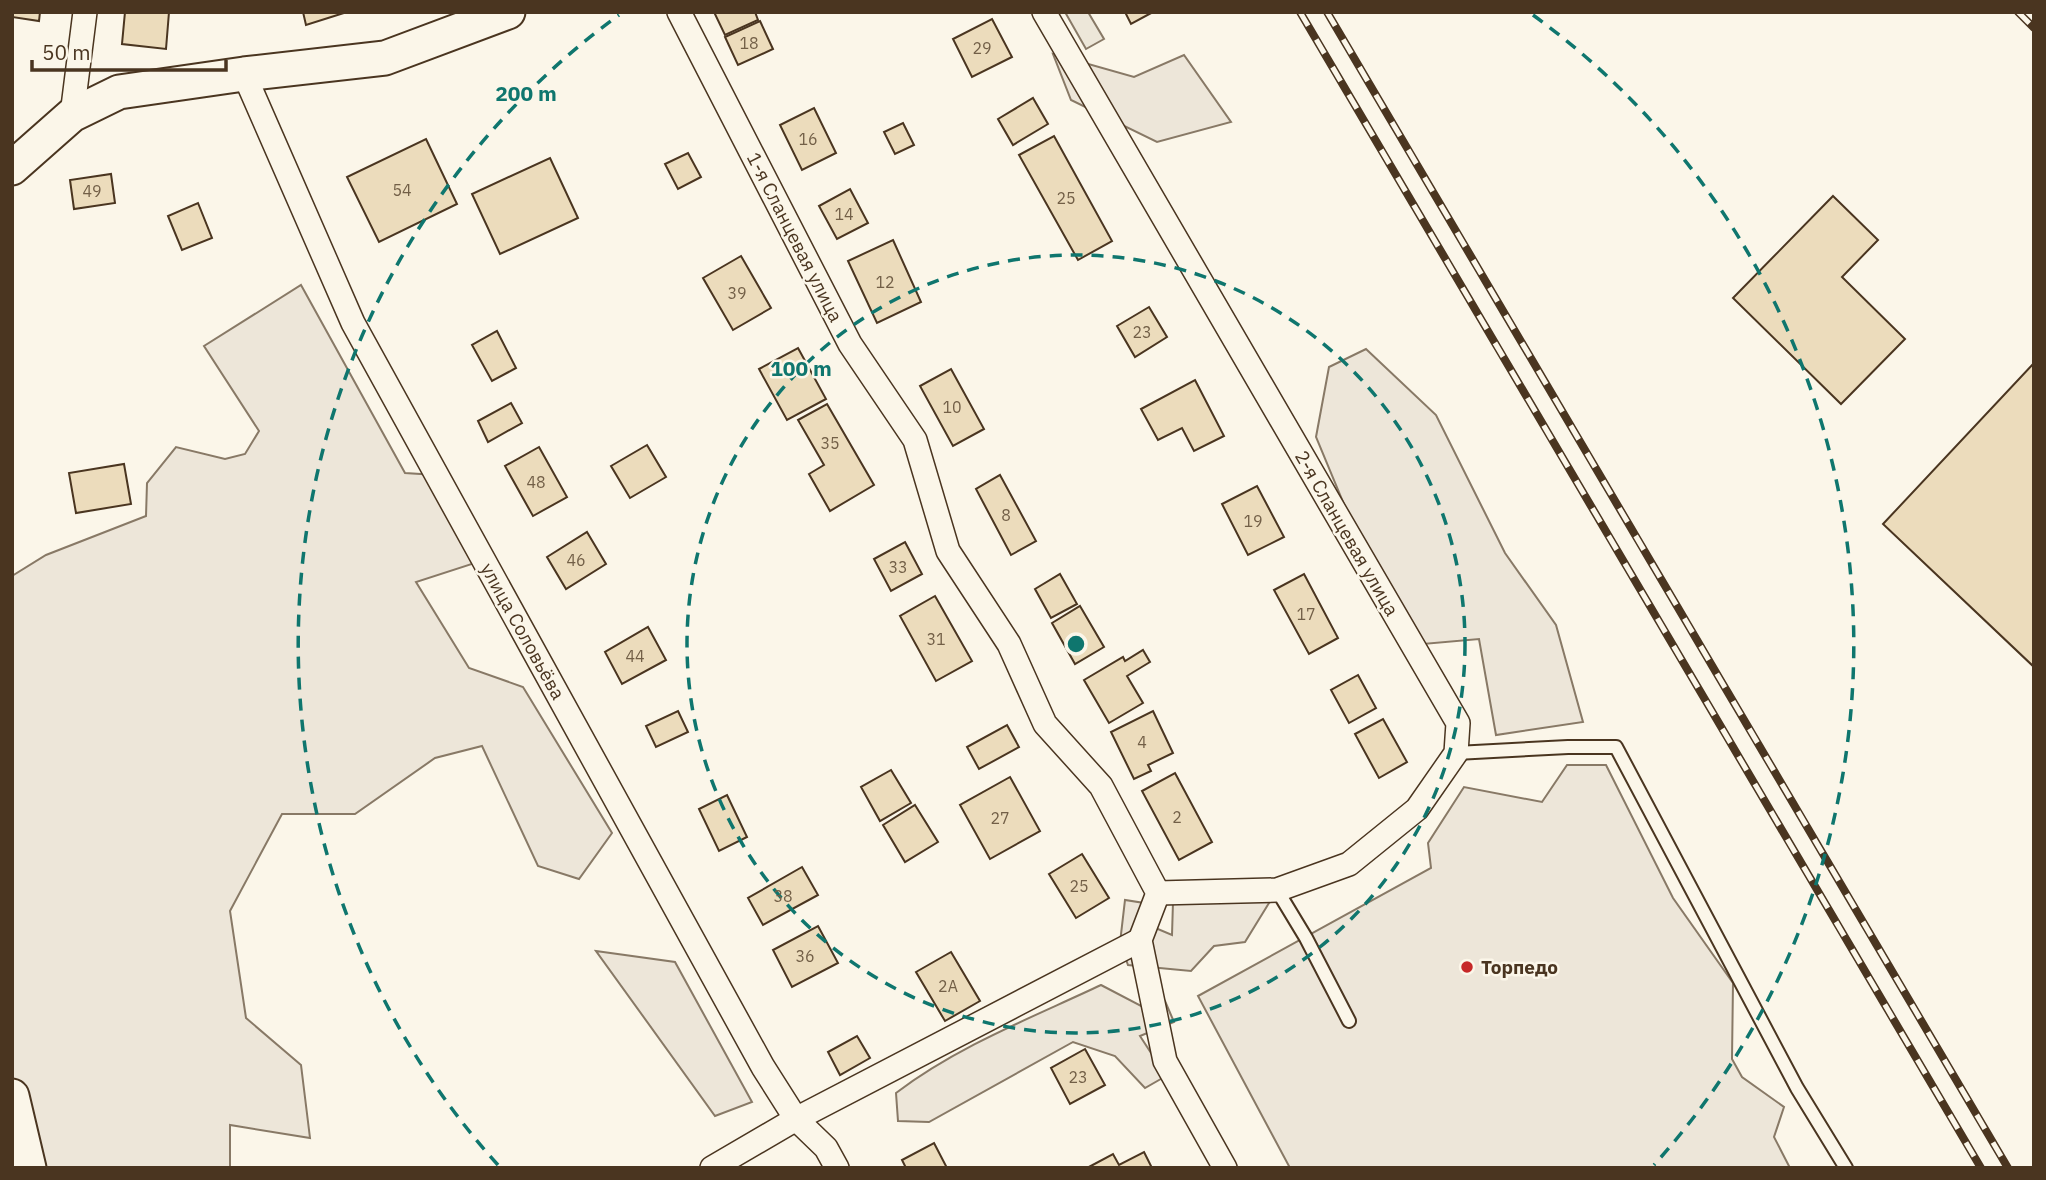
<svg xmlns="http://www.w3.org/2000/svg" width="2046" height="1180" font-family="'IBM Plex Sans',sans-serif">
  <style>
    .green { fill: #ede6d9; stroke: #887966; stroke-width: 2 }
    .parking { fill: #ede7d9; stroke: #887966; stroke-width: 2 }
    .building { fill: #ecdcbc; stroke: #4a3520; stroke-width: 2 }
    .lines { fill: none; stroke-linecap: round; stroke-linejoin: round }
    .lane-casing { stroke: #4a3520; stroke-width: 16 }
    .street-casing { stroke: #4a3520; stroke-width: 26 }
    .secondary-casing { stroke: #4a3520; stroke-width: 37 }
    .lane { stroke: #fbf6e9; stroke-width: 12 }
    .street { stroke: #fbf6e9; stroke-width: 23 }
    .secondary { stroke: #fbf6e9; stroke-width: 33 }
    .rail-casing { stroke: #4a3520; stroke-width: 8 }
    .rail { stroke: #fbf6e9; stroke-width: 5; stroke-dasharray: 16; stroke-linecap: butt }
    .ring { fill: none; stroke: #0f766e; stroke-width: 3.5; stroke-dasharray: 12 9 }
    .poi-dot { fill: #c62828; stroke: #fbf6e9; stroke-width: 2.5 }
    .labels { text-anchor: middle; stroke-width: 5; stroke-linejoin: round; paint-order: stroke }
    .number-label { font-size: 16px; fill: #725f47 }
    .street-label { font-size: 19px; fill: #4a3520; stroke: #fbf6e9 }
    .poi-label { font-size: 19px; font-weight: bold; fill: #4a3520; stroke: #fbf6e9; text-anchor: start }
    .centre { fill: #0f766e; stroke: #fbf6e9; stroke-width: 3.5 }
    .ring-label { font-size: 21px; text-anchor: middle; font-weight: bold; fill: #0f766e; stroke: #fbf6e9; stroke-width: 5; stroke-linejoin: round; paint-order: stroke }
  </style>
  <rect width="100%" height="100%" fill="#fbf6e9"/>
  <!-- green -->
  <g class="green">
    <path d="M1053 54 1134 77 1184 55 1231 122 1157 142 1071 100Z"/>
    <path d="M301 285 405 473 436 475 475 563 416 582 469 668 523 687 612 833 579 879 538 866 482 746 435 758 355 814H282L230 911 246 1018 301 1065 310 1138 230 1125V1168H17L12 1153V576L46 555 146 516 147 483 176 447 225 459 245 454 259 431 204 346Z"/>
    <path d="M1366 349 1436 415 1505 553 1556 625 1583 722 1496 735 1479 639 1423 644 1358 538 1316 437 1329 367Z"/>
    <path d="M1567 765H1606L1673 898 1733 983 1732 1059 1742 1077 1784 1107 1774 1137 1790 1168H1290L1198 996 1431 868 1428 843 1464 787 1542 802Z"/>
    <path d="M1277 890 1245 942 1214 946 1191 971 1128 965 1120 943 1125 900 1144 903 1153 927 1172 935 1173 902Z"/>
    <path d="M596 951 675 962 752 1102 715 1116Z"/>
    <path d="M1101 985 1141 1006 1165 1001 1174 1022 1140 1036 1166 1076 1145 1088 1115 1056 1073 1042 929 1122 898 1121 896 1093C958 1046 1031 1018 1101 985Z"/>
  </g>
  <!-- parking -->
  <path class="parking" d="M1065 12H1088L1104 39 1086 49Z"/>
  <!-- building -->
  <g class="building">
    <path d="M12 12H40L39 21 12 17Z"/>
    <path d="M125 12H169L166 49 122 44Z"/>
    <path d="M303 12H347L306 25Z"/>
    <path d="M714 12H755L758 20 725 35Z"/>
    <path d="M1125 12H1153L1131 24Z"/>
    <path d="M992 19 1012 57 972 77 953 39Z"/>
    <path d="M760 21 773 49 738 65 725 37Z"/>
    <path d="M1033 98 1048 124 1013 145 998 119Z"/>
    <path d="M814 108 836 153 802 170 780 125Z"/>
    <path d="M903 123 914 145 895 154 884 132Z"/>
    <path d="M1054 136 1112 241 1078 260 1019 155Z"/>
    <path d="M426 139 457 204 379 242 347 177Z"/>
    <path d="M688 153 701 177 678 189 665 164Z"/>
    <path d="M550 158 578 218 500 254 472 194Z"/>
    <path d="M111 174 115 203 74 209 70 180Z"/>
    <path d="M850 189 868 223 837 239 819 206Z"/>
    <path d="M1833 196 1878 240 1842 277 1905 339 1841 404 1733 298Z"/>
    <path d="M198 203 212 238 182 250 168 216Z"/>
    <path d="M893 240 921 302 877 323 848 261Z"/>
    <path d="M741 256 771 308 733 330 703 278Z"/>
    <path d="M1149 307 1167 337 1135 357 1117 326Z"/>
    <path d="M497 331 516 368 492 381 472 345Z"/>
    <path d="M798 348 826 399 787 420 759 369Z"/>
    <path d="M2034 363V667L1883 524Z"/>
    <path d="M951 369 984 429 953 446 920 386Z"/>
    <path d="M1195 380 1224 436 1194 451 1182 428 1158 440 1141 409Z"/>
    <path d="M511 403 522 423 488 442 478 421Z"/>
    <path d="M827 404 874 485 830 511 809 474 824 465 798 420Z"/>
    <path d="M647 445 666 477 630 498 611 466Z"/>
    <path d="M539 447 567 497 533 516 505 466Z"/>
    <path d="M124 464 131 504 76 513 69 473Z"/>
    <path d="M1000 475 1036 541 1011 555 976 489Z"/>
    <path d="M1257 486 1284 537 1248 555 1222 504Z"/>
    <path d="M587 532 606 564 566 589 547 557Z"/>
    <path d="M905 542 922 574 891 591 874 559Z"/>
    <path d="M1060 574 1077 604 1051 618 1035 589Z"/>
    <path d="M1304 574 1338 638 1309 654 1274 590Z"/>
    <path d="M935 596 972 661 936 681 900 616Z"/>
    <path d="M1080 606 1104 647 1075 664 1052 623Z"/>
    <path d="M648 627 666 660 622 684 605 652Z"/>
    <path d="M1143 650 1150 662 1127 676 1143 703 1109 723 1084 680 1123 657 1125 661Z"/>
    <path d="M1358 675 1376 708 1349 723 1331 690Z"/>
    <path d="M678 711 688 732 656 747 646 726Z"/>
    <path d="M1153 711 1173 753 1148 765 1151 771 1134 779 1111 732Z"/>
    <path d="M1383 719 1407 762 1379 778 1355 734Z"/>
    <path d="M1007 725 1019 747 979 769 967 747Z"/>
    <path d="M891 770 911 803 880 821 861 787Z"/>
    <path d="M1175 773 1212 842 1179 860 1142 791Z"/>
    <path d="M1010 777 1040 831 990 859 960 805Z"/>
    <path d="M727 795 747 837 719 851 699 809Z"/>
    <path d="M915 805 938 842 905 862 883 825Z"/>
    <path d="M1082 854 1109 898 1076 918 1049 874Z"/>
    <path d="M802 867 818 895 763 925 748 898Z"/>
    <path d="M818 926 838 963 792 987 773 950Z"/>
    <path d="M951 952 980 1001 945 1021 916 972Z"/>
    <path d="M857 1036 870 1058 840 1075 828 1052Z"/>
    <path d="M1085 1049 1105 1085 1070 1104 1051 1068Z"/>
    <path d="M934 1143 947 1168H906L902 1160Z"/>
    <path d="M1144 1152 1152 1168H1087L1113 1154 1119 1165Z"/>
  </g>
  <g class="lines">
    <defs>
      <g id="lane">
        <path d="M1456 753 1568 747H1616L1797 1088 1846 1168"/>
        <path d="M1277 890 1306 938 1349 1021"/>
      </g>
      <g id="street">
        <path d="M679 12 850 344 915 440 948 551 1009 644 1045 724 1101 786 1158 893 1140 940 1165 1061 1225 1168"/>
        <path d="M1044 12 1458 723 1456 753 1417 809 1349 864 1277 890 1158 893"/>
        <path d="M244 74 353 323 763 1067 796 1119 826 1148 837 1168"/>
        <path d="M72 115 85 12"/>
        <path d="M712 1168 796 1119 1140 940"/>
      </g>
      <g id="secondary">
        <path d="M12 168 72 115 119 92 244 74 385 58 508 12"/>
        <path d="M12 1096 29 1168"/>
      </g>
    </defs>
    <!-- lane casing -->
    <use href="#lane" class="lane-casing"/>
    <!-- street casing -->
    <use href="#street" class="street-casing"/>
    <!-- secondary casing -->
    <use href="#secondary" class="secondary-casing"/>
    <!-- lane -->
    <use href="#lane" class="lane"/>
    <!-- street -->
    <use href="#street" class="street"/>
    <!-- secondary -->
    <use href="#secondary" class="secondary"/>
    <defs>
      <g id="rail">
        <path d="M1300 12 1981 1168"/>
        <path d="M1327 12 2008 1168"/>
        <path d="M2018 12 2034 28"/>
      </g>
    </defs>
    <!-- rail casing -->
    <use href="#rail" class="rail-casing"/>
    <!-- rail -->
    <use href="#rail" class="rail"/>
  </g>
  <!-- distance rings -->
  <g class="ring">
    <circle cx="1076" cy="644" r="389"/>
    <path d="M498 1165A778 778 0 0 1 619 15M1533 15A778 778 0 0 1 1654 1165"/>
  </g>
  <!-- markers -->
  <circle class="poi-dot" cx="1467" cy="967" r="7"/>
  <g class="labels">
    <!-- number labels -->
    <g class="number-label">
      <text x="749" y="49">18</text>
      <text x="982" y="54">29</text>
      <text x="808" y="145">16</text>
      <text x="402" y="196">54</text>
      <text x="92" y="197">49</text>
      <text x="1066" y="204">25</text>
      <text x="844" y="220">14</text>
      <text x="885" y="288">12</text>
      <text x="737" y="299">39</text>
      <text x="1142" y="338">23</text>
      <text x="952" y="413">10</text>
      <text x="830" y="449">35</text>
      <text x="536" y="488">48</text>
      <text x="1006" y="521">8</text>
      <text x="1253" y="527">19</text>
      <text x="576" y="566">46</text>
      <text x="898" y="573">33</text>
      <text x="1306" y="620">17</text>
      <text x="936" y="645">31</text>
      <text x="635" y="662">44</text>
      <text x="1142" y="748">4</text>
      <text x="1177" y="823">2</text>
      <text x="1000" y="824">27</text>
      <text x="1079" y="892">25</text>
      <text x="783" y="902">38</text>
      <text x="805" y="962">36</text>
      <text x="948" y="992">2А</text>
      <text x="1078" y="1083">23</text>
    </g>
    <!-- street labels -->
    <g class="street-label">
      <text transform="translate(795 237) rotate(63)" y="7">1-я Сланцевая улица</text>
      <text transform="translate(1347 533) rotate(60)" y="7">2-я Сланцевая улица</text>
      <text transform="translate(523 631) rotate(61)" y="7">улица Соловьёва</text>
    </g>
    <!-- poi labels -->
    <g class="poi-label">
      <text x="1481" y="974">Торпедо</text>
    </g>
  </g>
  <circle cx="1076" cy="644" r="10" class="centre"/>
  <g class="ring-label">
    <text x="526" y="101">200 m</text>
    <text x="801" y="376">100 m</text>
  </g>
  <!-- border -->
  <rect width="2046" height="1180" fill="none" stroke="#4a3520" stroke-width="28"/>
  <!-- scale -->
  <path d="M32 60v10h194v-10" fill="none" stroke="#4a3520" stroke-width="3.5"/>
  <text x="42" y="60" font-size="21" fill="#4a3520" stroke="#fbf6e9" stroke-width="5" paint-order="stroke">50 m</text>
</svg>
